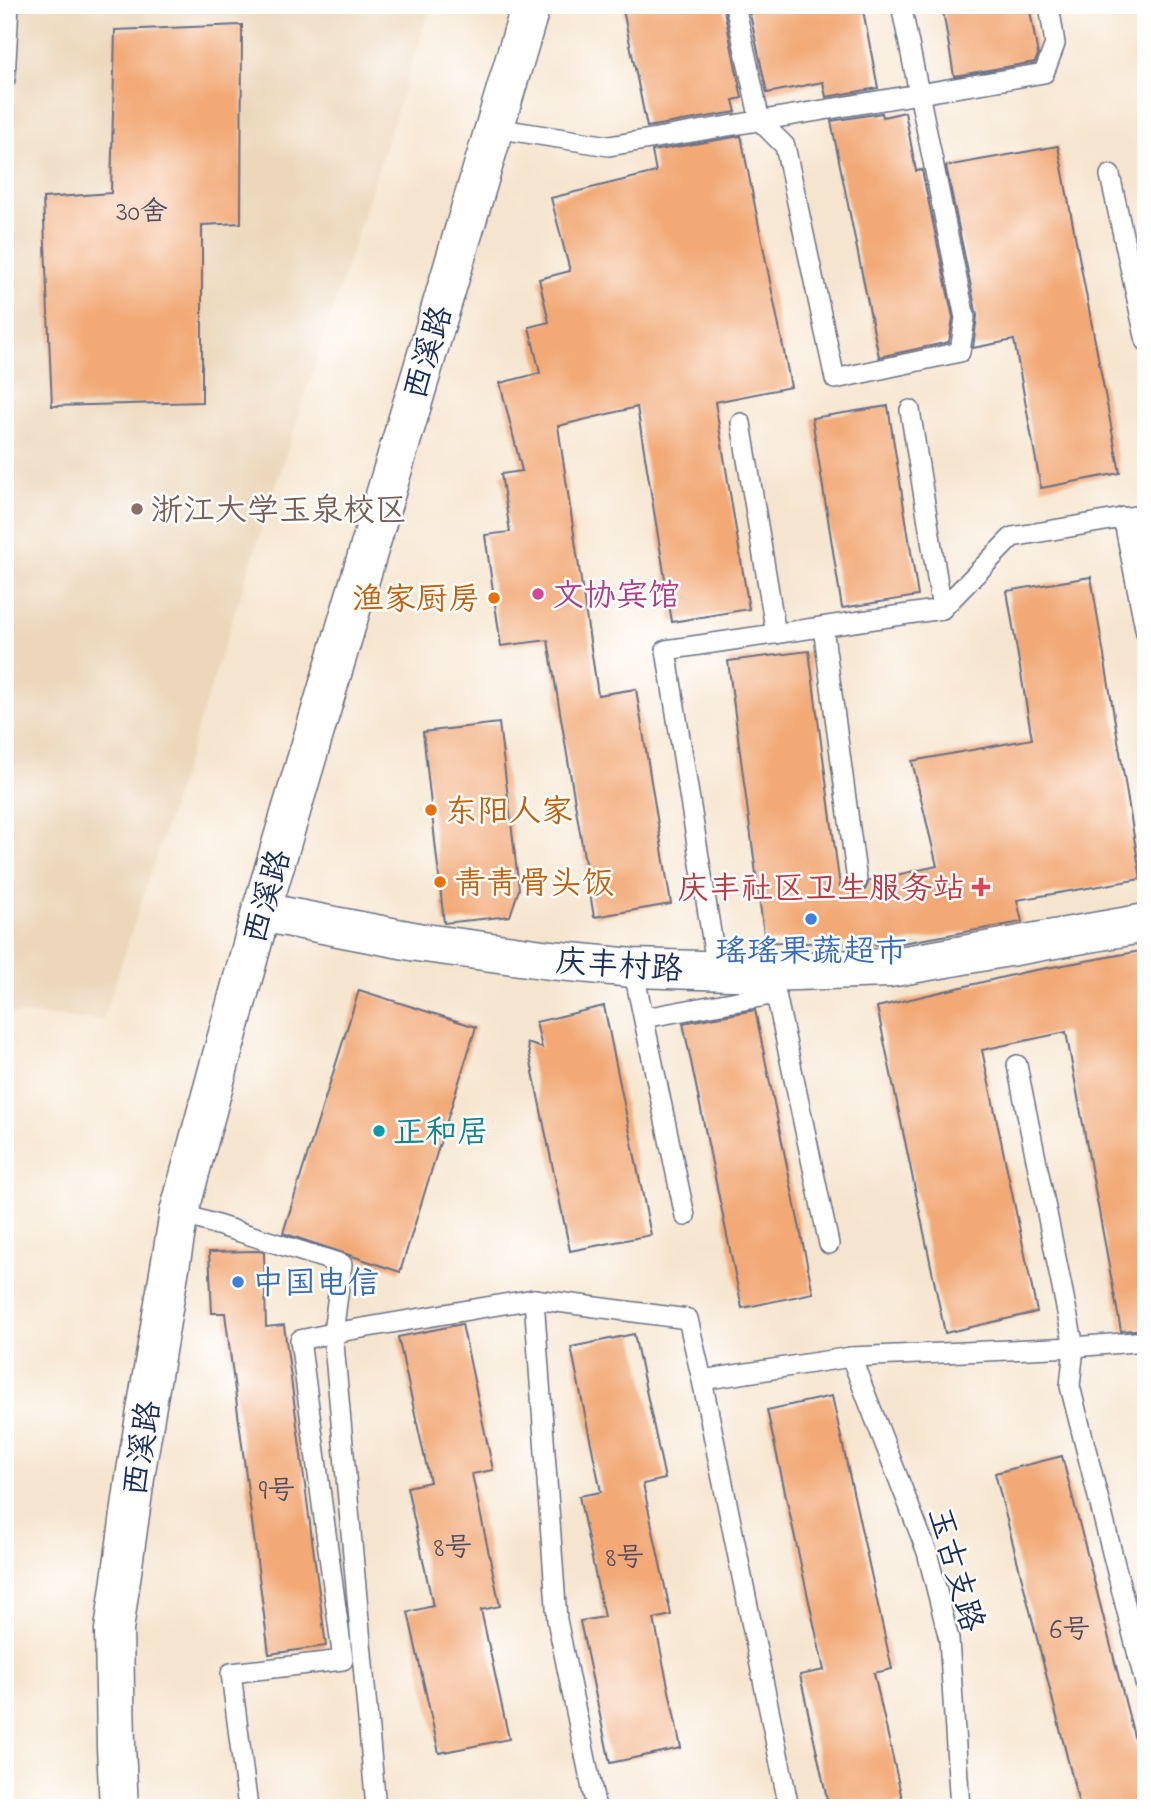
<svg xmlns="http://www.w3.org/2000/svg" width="1151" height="1813" font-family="'Indie Flower','LXGW WenKai TC',sans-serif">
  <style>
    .built { fill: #ecd7ba }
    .building { fill: #f2a976 }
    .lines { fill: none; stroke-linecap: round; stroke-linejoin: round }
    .service-casing { stroke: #686f85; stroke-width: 22 }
    .minor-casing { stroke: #686f85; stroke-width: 41 }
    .secondary-casing { stroke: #686f85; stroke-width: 41 }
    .service { stroke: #fff; stroke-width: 19 }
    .minor { stroke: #fff; stroke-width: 38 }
    .secondary { stroke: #fff; stroke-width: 38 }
    .education-dot { fill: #8d6e63; stroke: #fff; stroke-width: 2.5 }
    .hotel-dot { fill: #d1479c; stroke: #fff; stroke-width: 2.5 }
    .food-dot { fill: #e8710a; stroke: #fff; stroke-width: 2.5 }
    .health-dot { fill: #e0444e; stroke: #fff; stroke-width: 2.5 }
    .shop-dot { fill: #3f7fe0; stroke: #fff; stroke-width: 2.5 }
    .culture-dot { fill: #0f9aa8; stroke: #fff; stroke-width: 2.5 }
    .labels { text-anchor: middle; stroke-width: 5; stroke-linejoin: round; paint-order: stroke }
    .number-label { font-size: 28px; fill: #514e64 }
    .street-label { font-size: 32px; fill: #1b2f5e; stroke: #fff }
    .education-label { font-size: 32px; fill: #785e54; stroke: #fff; text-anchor: start }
    .hotel-label { font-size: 32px; fill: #b23c85; stroke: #fff; text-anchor: start }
    .food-label { font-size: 32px; fill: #c56008; stroke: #fff; text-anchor: start }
    .health-label { font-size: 32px; fill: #be3a42; stroke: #fff; text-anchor: end }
    .shop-label { font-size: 32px; fill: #366cbe; stroke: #fff }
    .culture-label { font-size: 32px; fill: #0d838f; stroke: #fff; text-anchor: start }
  </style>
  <rect width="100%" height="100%" fill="#fff"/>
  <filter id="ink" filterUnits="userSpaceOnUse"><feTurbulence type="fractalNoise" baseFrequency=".0143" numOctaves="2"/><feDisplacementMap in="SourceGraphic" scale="14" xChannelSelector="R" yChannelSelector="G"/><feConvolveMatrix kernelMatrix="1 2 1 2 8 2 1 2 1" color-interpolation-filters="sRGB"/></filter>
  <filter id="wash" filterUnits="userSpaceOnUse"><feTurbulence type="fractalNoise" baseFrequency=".00686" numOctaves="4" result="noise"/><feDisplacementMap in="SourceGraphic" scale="28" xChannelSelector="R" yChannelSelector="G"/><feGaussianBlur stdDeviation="1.57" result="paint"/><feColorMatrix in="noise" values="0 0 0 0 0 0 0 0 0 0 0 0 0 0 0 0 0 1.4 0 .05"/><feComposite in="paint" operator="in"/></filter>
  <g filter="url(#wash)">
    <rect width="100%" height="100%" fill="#f6e5ce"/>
    <!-- built -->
    <path class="built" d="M5 5H431L103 1020 5 1013Z"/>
    <g id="blocks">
      <!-- building -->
      <g class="building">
        <path d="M622 5H723L742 98 733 100 736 112 647 127Z"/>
        <path d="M748 5H862L878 88 826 97 823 82 767 93Z"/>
        <path d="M942 5H1029L1038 55 1035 62 954 76Z"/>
        <path d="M242 25 241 223 202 225V402L52 406 43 198 111 193 115 30Z"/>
        <path d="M905 112 916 171 922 170 953 318 949 342 879 357 831 121 882 113 883 117Z"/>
        <path d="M741 136 791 387 715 402 749 609 672 622 637 407 558 426 598 695 636 689 671 904 594 917 548 640 501 646 485 535 510 532 501 474 522 471 500 383 540 373 529 327 549 322 539 279 570 271 551 198 656 172 652 151Z"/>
        <path d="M1058 146 1120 473 1041 488 1014 340 973 348 977 316 946 166Z"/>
        <path d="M888 406 918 596 842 608 812 418Z"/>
        <path d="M1091 577 1141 879 1017 900 1022 922 891 945 765 942 728 661 809 651 840 887 846 886 852 892 859 893 865 890 869 881 937 866 912 761 1032 739 1007 591Z"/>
        <path d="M499 723 519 889 510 916 444 923 423 732Z"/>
        <path d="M1146 950V1329L1121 1331 1066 1032 982 1050 1037 1312 945 1333 877 1007 1025 972Z"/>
        <path d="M359 990 476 1027 400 1272 283 1233Z"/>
        <path d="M604 1006 651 1235 570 1251 527 1043 542 1048 536 1022Z"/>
        <path d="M755 1010 813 1293 742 1308 683 1023Z"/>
        <path d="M258 1251 264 1252 266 1327 284 1325 326 1646 269 1654 225 1313H212L209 1252Z"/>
        <path d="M462 1324 493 1470 472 1474 500 1606 481 1610 509 1739 439 1753 408 1612 433 1606 407 1487 430 1482 398 1337Z"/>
        <path d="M634 1334 665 1479 643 1484 671 1615 654 1619 681 1748 610 1763 580 1621 604 1617 579 1496 601 1492 571 1347Z"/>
        <path d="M832 1396 892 1669 874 1673 903 1803 878 1808H829L800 1675 824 1670 767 1410Z"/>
        <path d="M1062 1456 1146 1783V1808H1080L995 1473Z"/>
      </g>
    </g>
  </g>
  <g filter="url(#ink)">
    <use href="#blocks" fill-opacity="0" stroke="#686f85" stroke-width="2"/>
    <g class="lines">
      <defs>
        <g id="service">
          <path d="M735 5 760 121 785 146 835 379 960 352 965 318 901 5"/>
          <path d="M5 79 9 5"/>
          <path d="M494 128 609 146 1044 73 1055 44 1049 5"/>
          <path d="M1110 175 1146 341"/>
          <path d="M910 410 942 609"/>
          <path d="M741 423 776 634"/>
          <path d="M1123 517 1146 633"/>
          <path d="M823 627 857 881"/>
          <path d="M633 968 685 1216"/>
          <path d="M717 970 666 650 942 609 1012 537 1146 514"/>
          <path d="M644 1018 776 994 829 1244"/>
          <path d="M1017 1065 1074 1347 1070 1386 1146 1687"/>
          <path d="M179 1213 342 1264 333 1333 534 1299"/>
          <path d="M851 1357 927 1552 949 1639 960 1808"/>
          <path d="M702 1380 789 1808"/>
          <path d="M248 1808 231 1673 343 1660 300 1340 333 1333 376 1808"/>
          <path d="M596 1808 557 1620 534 1299 688 1319 702 1380 851 1357 1074 1347 1146 1341"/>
        </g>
        <path id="minor" d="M261 912 417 942 550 960 633 968 765 972 889 968 1146 923"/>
        <path id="secondary" d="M119 1808 116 1747 114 1630 136 1471 179 1213 261 912 531 5"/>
      </defs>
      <!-- service casing -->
      <use href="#service" class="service-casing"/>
      <!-- minor casing -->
      <use href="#minor" class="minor-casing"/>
      <!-- secondary casing -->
      <use href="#secondary" class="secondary-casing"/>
      <!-- service -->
      <use href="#service" class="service"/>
      <!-- minor -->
      <use href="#minor" class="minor"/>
      <!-- secondary -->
      <use href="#secondary" class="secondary"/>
    </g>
  </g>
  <!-- markers -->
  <circle class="education-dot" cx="137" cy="509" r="7"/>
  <circle class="hotel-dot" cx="538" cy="594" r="7"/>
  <g class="food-dot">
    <circle cx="494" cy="598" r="7"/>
    <circle cx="431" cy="810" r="7"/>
    <circle cx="440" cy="882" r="7"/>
  </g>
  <path class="health-dot" d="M977.5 876.5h7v7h7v7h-7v7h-7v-7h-7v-7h7z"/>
  <g class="shop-dot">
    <circle cx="811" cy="919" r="7"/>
    <circle cx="238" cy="1282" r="7"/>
  </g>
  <circle class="culture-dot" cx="379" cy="1131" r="7"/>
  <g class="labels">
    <!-- number labels -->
    <g class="number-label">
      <text x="142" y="220">30舍</text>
      <text x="277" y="1499">9号</text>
      <text x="453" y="1556">8号</text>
      <text x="625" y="1566">8号</text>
      <text x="1070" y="1638">6号</text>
    </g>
    <!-- street labels -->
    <g class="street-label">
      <text transform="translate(427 352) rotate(-73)" y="11">西溪路</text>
      <text transform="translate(266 896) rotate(-74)" y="11">西溪路</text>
      <text transform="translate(619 964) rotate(4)" y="11">庆丰村路</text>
      <text transform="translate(141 1448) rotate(-81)" y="11">西溪路</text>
      <text transform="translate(957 1569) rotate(74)" y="11">玉古支路</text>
    </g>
    <!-- education labels -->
    <g class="education-label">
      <text x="151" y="520">浙江大学玉泉校区</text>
    </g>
    <!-- hotel labels -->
    <g class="hotel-label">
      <text x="552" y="605">文协宾馆</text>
    </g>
    <!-- food labels -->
    <g class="food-label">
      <text x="480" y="609" text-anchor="end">渔家厨房</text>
      <text x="445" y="821">东阳人家</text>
      <text x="454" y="893">青青骨头饭</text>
    </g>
    <!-- health labels -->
    <g class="health-label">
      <text x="965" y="898">庆丰社区卫生服务站</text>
    </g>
    <!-- shop labels -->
    <g class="shop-label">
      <text x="811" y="961">瑶瑶果蔬超市</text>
      <text x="252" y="1293" text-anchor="start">中国电信</text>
    </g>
    <!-- culture labels -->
    <g class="culture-label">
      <text x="393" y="1142">正和居</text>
    </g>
  </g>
  <!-- margin -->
  <rect width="1151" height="1813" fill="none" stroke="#fff" stroke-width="28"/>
</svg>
